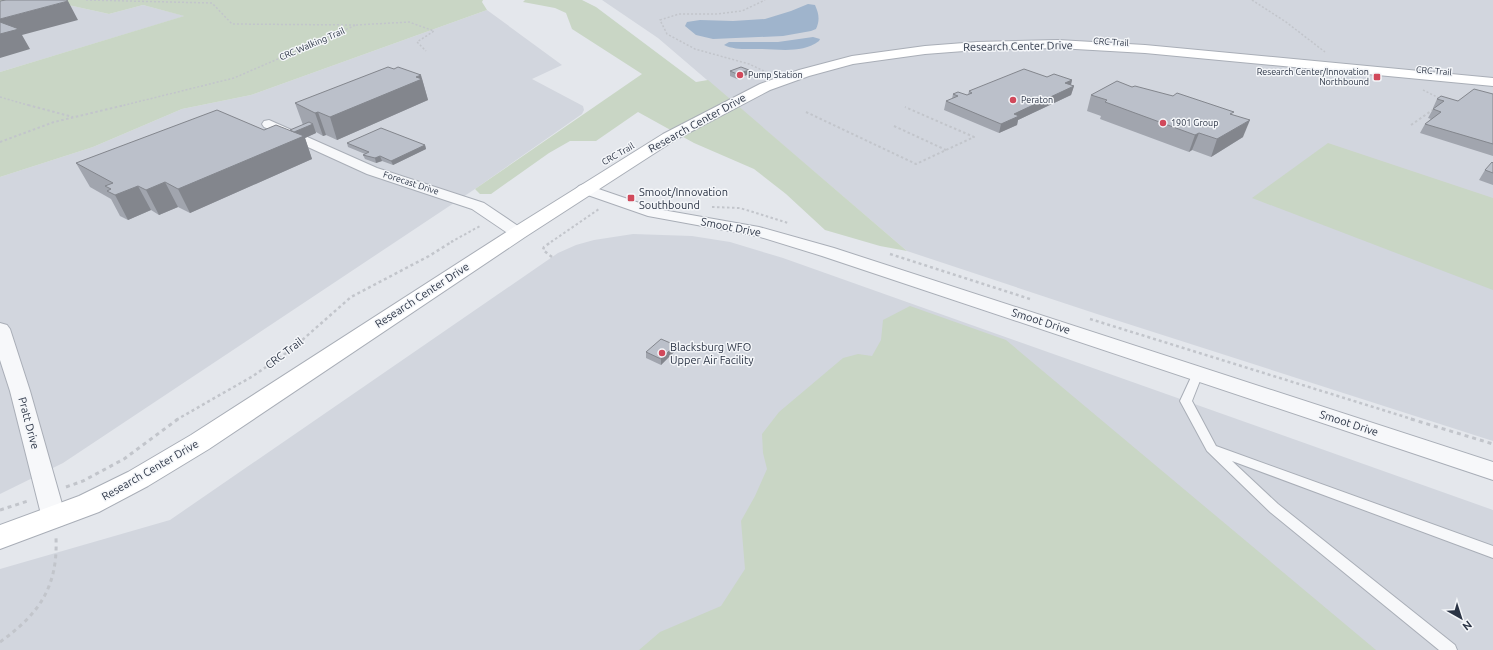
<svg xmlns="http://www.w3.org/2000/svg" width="1493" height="650" font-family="Ubuntu,sans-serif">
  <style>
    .built { fill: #d2d6de }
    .green { fill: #c9d6c5 }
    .water { fill: #9fb4cc }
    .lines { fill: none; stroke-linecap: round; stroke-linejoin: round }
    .lane-casing { stroke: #a9aeb7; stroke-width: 2 }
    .street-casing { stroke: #a9aeb7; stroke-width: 2 }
    .secondary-casing { stroke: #a9aeb7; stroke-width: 2 }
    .path-far3 { stroke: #c2c5cb; stroke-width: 1.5; stroke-dasharray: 2 2; stroke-linecap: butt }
    .path-far2 { stroke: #c2c5cb; stroke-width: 2; stroke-dasharray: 2.5 2.5; stroke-linecap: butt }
    .path-far1 { stroke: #c2c5cb; stroke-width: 2.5; stroke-dasharray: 3 3; stroke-linecap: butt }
    .path { stroke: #c2c5cb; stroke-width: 3; stroke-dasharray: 4 4; stroke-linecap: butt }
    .lane { fill: #f7f8fa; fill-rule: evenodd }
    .street { fill: #f7f8fa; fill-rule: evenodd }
    .secondary { fill: #fff; fill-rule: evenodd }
    .wall { fill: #a1a5ae }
    .shaded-wall { fill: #83868d }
    .building { fill: #bbc0ca; stroke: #83868d }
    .poi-dot { fill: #d1495b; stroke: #f4f6f9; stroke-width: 1.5 }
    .labels { text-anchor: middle; stroke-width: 3; stroke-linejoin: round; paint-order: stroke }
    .far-street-label { font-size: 9px; fill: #2b3445; stroke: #f4f6f9 }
    .far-poi-label { font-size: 9px; fill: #2b3445; stroke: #f4f6f9; text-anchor: start }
    .street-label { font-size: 11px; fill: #2b3445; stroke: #f4f6f9 }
    .poi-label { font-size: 11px; fill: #2b3445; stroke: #f4f6f9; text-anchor: start }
  </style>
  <rect width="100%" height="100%" fill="#e4e7ec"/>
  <!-- built -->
  <g class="built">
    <path d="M602 0H1493V441L1097 314 907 251 658 38Z"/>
    <path d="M59 3 109 14 143 5 185 16 0 72V17Z"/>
    <path d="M487 10 562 65 532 79 583 106 584 110 582 114 475 189 63 463 0 494V177L93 147 182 109 251 95Z"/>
    <path d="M633 234 692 236 730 242 783 258 1493 510V650H0V569L170 520 558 253 576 245 594 240Z"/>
  </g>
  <!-- green -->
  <g class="green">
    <path d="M0 0H483L482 2 487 10 251 95 182 109 93 147 0 177V72L184 16 143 5 109 14 59 3 0 17Z"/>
    <path d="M525 0H582L596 7 696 82 708 80 907 251 880 246 825 230 786 194 754 169 694 143 638 112 596 141H570L549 153 491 194H480L475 189 642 74 572 29 566 13 555 8 523 2Z"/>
    <path d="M1328 143 1493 198V290L1252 198Z"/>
    <path d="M910 306 1006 340 1376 650H639L660 632 721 606 745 569 741 521 755 496 767 469 763 453 762 434 779 412 843 358 858 354 872 356 881 340 883 320Z"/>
  </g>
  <!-- water -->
  <g class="water">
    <path d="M808 4 815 5C819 14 820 20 816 29L811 31 783 36 713 39 696 35 685 26 687 22 700 20 733 21 765 19 791 11Z"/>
    <path d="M813 37 820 39 819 41C802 54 778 49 758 49 747 49 734 50 724 45L729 42H778Z"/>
  </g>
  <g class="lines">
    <defs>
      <path id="lane" d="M1198 369 1202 370 1203 373 1192 401 1216 446 1493 546V558L1232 461 1278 504 1455 645 1457 650H1439L1270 512 1207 451 1180 401 1193 373 1194 370Z"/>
      <g id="street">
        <path d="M269 120 377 168 484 203 524 230 526 233 524 236 518 238 512 236 472 209 367 174 264 127 262 124 264 121Z"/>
        <path d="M584 184 657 209 759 227 834 248 1493 462V480L822 256 757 236 648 216 579 192 576 189 579 186Z"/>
        <path d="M0 323 7 325 10 329 30 391 66 518 63 525 54 528 45 525 42 518 10 391 0 360Z"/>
      </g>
      <path id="secondary" d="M1058 40 1145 45 1493 78V86L1145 53 1058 48 977 50 925 54 853 64 809 76 770 90 675 140 525 237 209 449 148 486 99 512 0 549V525L79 496 128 472 191 435 511 229 663 134 760 84 799 70 852 56 925 46 977 42Z"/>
    </defs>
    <!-- lane casing -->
    <use href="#lane" class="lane-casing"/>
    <!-- street casing -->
    <use href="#street" class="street-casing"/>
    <!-- secondary casing -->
    <use href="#secondary" class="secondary-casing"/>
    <!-- path-far3 -->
    <g class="path-far3">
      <path d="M86 0 212 3 232 24 356 25 234 78 121 106"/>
      <path d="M1252 0 1286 22 1325 52"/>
      <path d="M356 25 409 22 434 31 417 42 426 51"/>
      <path d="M764 71 749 64 695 49 667 34 660 20 679 14H716L742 11 765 0"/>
      <path d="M1423 90 1441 99"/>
      <path d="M0 97 31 106"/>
    </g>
    <!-- path-far2 -->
    <g class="path-far2">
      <path d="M28 105 73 117"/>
      <path d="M806 112 916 164 974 137 905 107"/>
      <path d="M1411 125 1434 109"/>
      <path d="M894 126 946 150"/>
      <path d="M0 142 54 122 125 105"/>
      <path d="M712 207 740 208 788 223"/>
      <path d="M451 242 480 226"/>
      <path d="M551 242 599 209"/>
    </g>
    <!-- path-far1 -->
    <g class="path-far1">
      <path d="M890 254 1030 299"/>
      <path d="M552 257 543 250 544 247 552 241"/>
      <path d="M1090 319 1415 420"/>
      <path d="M176 420 253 376 292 349 351 297 429 256 453 241"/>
    </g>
    <!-- path -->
    <g class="path">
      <path d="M1411 419 1493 444"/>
      <path d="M66 487 83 481 124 459 178 419"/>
      <path d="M0 510 28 501"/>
      <path d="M0 642C39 614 58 587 56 538"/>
    </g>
    <!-- lane -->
    <use href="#lane" class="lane"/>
    <!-- street -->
    <use href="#street" class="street"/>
    <!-- secondary -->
    <use href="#secondary" class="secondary"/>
  </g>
  <!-- wall -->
  <g class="wall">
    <path d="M730 71 749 74 737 79 730 76Z"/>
    <path d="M1047 77 1072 80 1071 85 1074 86 1071 95 1018 120 1017 125 999 133 944 110 946 101 952 99 953 94 967 95H968L969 91Z"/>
    <path d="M422 79 428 100 337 140 326 135 323 136 316 132V133L305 138 312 159 190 213 178 207 159 215 151 210 128 220 120 216 111 199 90 187 76 163 264 130H290L303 125 295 103Z"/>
    <path d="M1132 87 1233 115 1243 137 1211 157 1192 150 1189 152 1100 119 1101 116 1087 111 1091 95Z"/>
    <path d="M1493 94V156L1420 133 1425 124 1431 119 1428 118 1433 109 1434 108H1433L1437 99 1458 101Z"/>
    <path d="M347 143 425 145 426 149 393 165 382 161 376 163 365 159 363 155 365 154 348 147Z"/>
    <path d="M1493 163V185L1479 180 1485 170Z"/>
    <path d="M675 345 676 350 661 365 646 358V352Z"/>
  </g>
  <!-- shaded-wall -->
  <g class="shaded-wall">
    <path d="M68 1 78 20 22 35 30 49 0 58V19Z"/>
    <path d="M749 70V74L737 79V74Z"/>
    <path d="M421 75 428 100 337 140 330 117Z"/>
    <path d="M1072 80 1070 88 1074 86 1071 95 1018 120 1017 125 999 133 1001 124 1014 114 1065 83Z"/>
    <path d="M318 112 326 135 323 136 315 113Z"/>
    <path d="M1250 120 1243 137 1211 157 1217 139Z"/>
    <path d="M313 124 316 133 305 138 312 159 190 213 178 189 267 143Z"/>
    <path d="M1199 133 1192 150 1189 152 1195 135Z"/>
    <path d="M425 145 426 149 393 165 391 161Z"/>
    <path d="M380 156 382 161 376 163 375 158Z"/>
    <path d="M165 182 178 207 159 215 146 190Z"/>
    <path d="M138 186 151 210 128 220 115 195Z"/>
    <path d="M675 345 676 350 661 365V359Z"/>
  </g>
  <!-- building -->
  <g class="building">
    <path d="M6 0H66L68 1 0 19V1Z"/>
    <path d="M0 22 19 29 0 34Z"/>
    <path d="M388 67 394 69 398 67 421 75 416 77 422 79 330 117 318 112 315 113 295 103Z"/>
    <path d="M741 67 749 70 737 74 730 71Z"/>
    <path d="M1024 69 1047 77 1054 74 1072 80 1065 83 1074 86 1014 114 1019 116 1001 124 946 101 958 96 953 94 958 92 967 95 972 93 969 91Z"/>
    <path d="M1117 81 1132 87 1135 86 1173 96 1177 93 1234 112 1230 114 1250 120 1217 139 1199 133 1195 135 1105 102 1107 100 1091 95Z"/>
    <path d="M1474 89 1493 94V144L1425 124 1441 112 1433 109 1444 101 1437 99 1441 96 1458 101Z"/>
    <path d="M217 110 264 130 276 125 304 136 178 189 165 182 146 190 138 186 115 195 107 191 111 189 105 186 113 183 76 163Z"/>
    <path d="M309 122 313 124 294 132 290 130Z"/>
    <path d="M381 128 425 145 391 161 380 156 375 158 363 155 369 152 347 143Z"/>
    <path d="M1492 162 1493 163V173L1485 170Z"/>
    <path d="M661 339 675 345 661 359 646 352Z"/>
  </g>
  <!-- markers -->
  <g class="poi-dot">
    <circle cx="740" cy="75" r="4"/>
    <rect x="1373" y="73" width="8" height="8" rx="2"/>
    <circle cx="1013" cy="100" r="4"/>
    <circle cx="1163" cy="123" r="4"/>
    <rect x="627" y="194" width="8" height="8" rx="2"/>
    <circle cx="662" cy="353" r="4"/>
  </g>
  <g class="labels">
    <!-- far-street labels -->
    <g class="far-street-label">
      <text transform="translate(1111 42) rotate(4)" y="3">CRC Trail</text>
      <text transform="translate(312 44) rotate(-23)" y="3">CRC Walking Trail</text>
      <text transform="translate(1434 71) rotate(5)" y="3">CRC Trail</text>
      <text transform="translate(618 154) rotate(-30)" y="3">CRC Trail</text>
      <text transform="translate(411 183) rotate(18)" y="3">Forecast Drive</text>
    </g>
    <!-- far-poi labels -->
    <g class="far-poi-label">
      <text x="1369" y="75" text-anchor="end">Research Center/Innovation<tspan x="1369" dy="10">Northbound</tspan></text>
      <text x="748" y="78">Pump Station</text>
      <text x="1021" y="103">Peraton</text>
      <text x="1171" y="126">1901 Group</text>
    </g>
    <!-- street labels -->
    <g class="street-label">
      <text transform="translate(1018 46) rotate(-1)" y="4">Research Center Drive</text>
      <text transform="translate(697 123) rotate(-29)" y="4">Research Center Drive</text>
      <text transform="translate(731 227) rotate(11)" y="4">Smoot Drive</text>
      <text transform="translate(422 295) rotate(-33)" y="4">Research Center Drive</text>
      <text transform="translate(1041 321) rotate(18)" y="4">Smoot Drive</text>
      <text transform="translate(284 353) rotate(-37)" y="4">CRC Trail</text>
      <text transform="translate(29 423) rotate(75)" y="4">Pratt Drive</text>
      <text transform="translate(1349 423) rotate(18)" y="4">Smoot Drive</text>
      <text transform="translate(150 470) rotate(-30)" y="4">Research Center Drive</text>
    </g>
    <!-- poi labels -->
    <g class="poi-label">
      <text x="639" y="196">Smoot/Innovation<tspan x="639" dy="13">Southbound</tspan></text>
      <text x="670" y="351">Blacksburg WFO<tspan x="670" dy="13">Upper Air Facility</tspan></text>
    </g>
  </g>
  <!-- north arrow -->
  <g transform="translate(1461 618) rotate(141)" stroke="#f4f6f9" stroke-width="3" paint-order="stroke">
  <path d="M0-3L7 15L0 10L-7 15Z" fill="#2b3445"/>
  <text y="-6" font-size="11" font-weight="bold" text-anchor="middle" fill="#2b3445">N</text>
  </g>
</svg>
